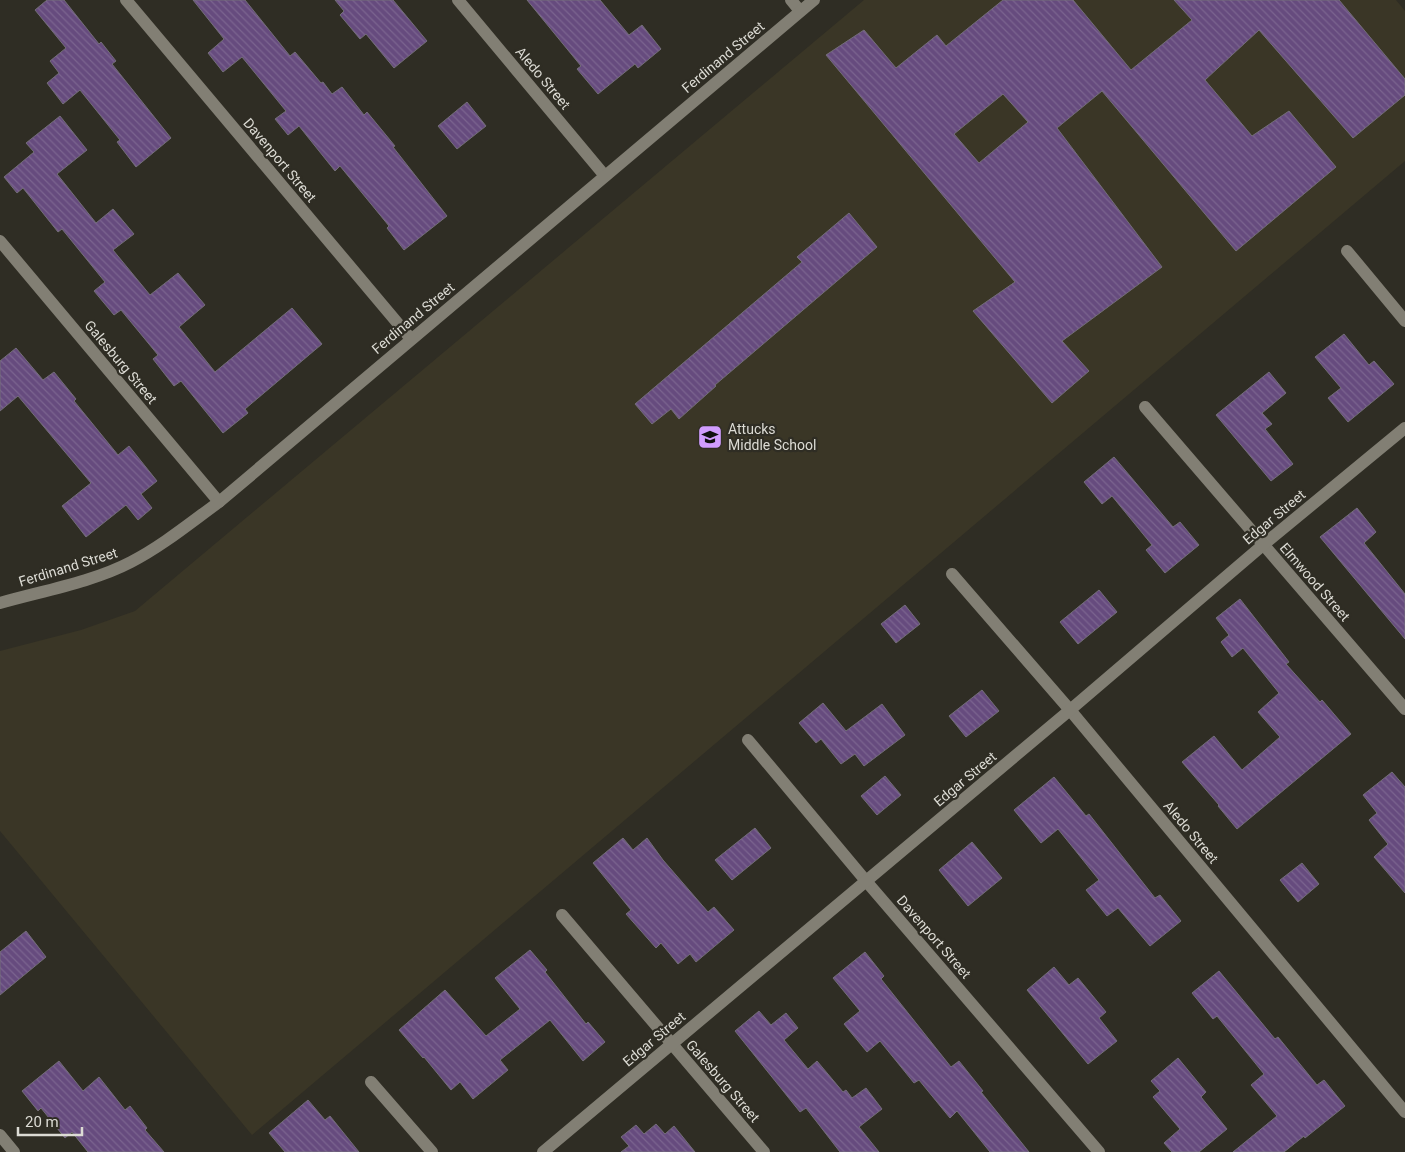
<svg xmlns="http://www.w3.org/2000/svg" width="1405" height="1152" font-family="Roboto,sans-serif">
  <style>
    .built { fill: #3a3626 }
    .building { fill: url(#building-back-hatch); stroke: #736e78; fill-rule: evenodd }
    .lines { fill: none; stroke-linecap: round; stroke-linejoin: round }
    .minor { stroke: #827f74; stroke-width: 12 }
    .labels { text-anchor: middle; stroke-width: 4.5; stroke-linejoin: round; paint-order: stroke }
    .street-label { font-size: 14px; fill: #dcdbd4; stroke: #2f2d24 }
    .poi-label { font-size: 14px; fill: #dcdbd4; stroke: #2f2d24; text-anchor: start }
  </style>
  <defs>
    <pattern id="building-back-hatch" width="6" height="6" patternUnits="userSpaceOnUse" patternTransform="scale(1.25)"><rect width="6" height="6" fill="#664b7e"/><path d="M-1 5l2 2M0 0l6 6M5-1l2 2" fill="none" stroke="#7b648f"/></pattern>
  </defs>
  <rect width="100%" height="100%" fill="#2f2d24"/>
  <!-- built -->
  <path class="built" d="M864 0H1396L1405 11V161L252 1135 0 831V651L81 630 135 611Z"/>
  <!-- building -->
  <g class="building">
    <path d="M47 0H64L99 44 101 42 116 61 112 64 171 138 136 167 117 142 120 140 80 90 63 104 47 83 59 73 50 61 66 48 35 10Z"/>
    <path d="M193 0H245L290 56 295 52 321 83 323 82 332 94 342 87 364 115 367 112 395 146 393 147 447 216 404 250 387 228 389 226 340 166 335 171 299 126 288 135 275 119 286 111 242 57 223 72 208 53 224 39Z"/>
    <path d="M335 0H393L427 41 394 68 366 34 360 39 340 15 344 11Z"/>
    <path d="M527 0H600L629 35 642 25 661 49 638 68 635 64 598 94 577 69 581 66Z"/>
    <path d="M1003 0H1073L1131 70 1192 20 1174 0H1339L1405 79V95L1353 138 1259 30 1205 80 1252 136 1289 111 1336 167 1236 251 1102 91 1057 128 1162 267 1062 341 1089 371 1052 403 973 311 1015 282 826 55 864 30 896 68 937 35 946 46ZM1003 94 1028 122 979 163 954 134Z"/>
    <path d="M467 102 486 126 457 149 438 126Z"/>
    <path d="M60 116 87 150 57 174 96 223 113 209 134 234 113 250 150 295 178 273 205 305 179 327 215 372 292 308 322 344 245 409 248 413 223 433 181 381 174 386 153 359 158 355 121 310 114 315 94 291 105 282 62 229 58 232 23 188 17 193 4 177 34 152 26 143Z"/>
    <path d="M849 213 877 247 715 385 716 386 679 419 671 409 652 424 635 404 802 262 797 257Z"/>
    <path d="M1344 334 1369 365 1374 361 1394 384 1348 422 1328 398 1341 388 1315 357Z"/>
    <path d="M16 348 43 380 54 372 76 399 74 401 118 455 129 446 157 481 141 494 152 508 138 520 126 505 86 537 62 506 91 483 18 396 0 411V361Z"/>
    <path d="M1269 372 1286 393 1262 413 1272 424 1265 429 1293 464 1271 481 1216 415Z"/>
    <path d="M1114 457 1173 527 1180 522 1199 545 1165 573 1146 550 1152 545 1112 496 1102 504 1084 482Z"/>
    <path d="M1357 508 1376 532 1364 543 1405 594V639L1320 537Z"/>
    <path d="M1099 590 1117 612 1078 644 1060 622Z"/>
    <path d="M1240 599 1289 662 1286 664 1320 702 1322 700 1351 734 1237 829 1218 806 1219 805 1182 762 1214 736 1242 770 1280 737 1258 712 1279 693 1243 648 1232 657 1221 642 1229 635 1216 618Z"/>
    <path d="M905 605 920 624 896 643 881 624Z"/>
    <path d="M982 690 999 711 966 737 949 716Z"/>
    <path d="M823 703 846 731 882 704 905 735 864 766 855 754 841 764 821 739 816 743 799 723Z"/>
    <path d="M1392 772 1405 787V893L1374 857 1388 844 1369 820 1377 813 1363 795Z"/>
    <path d="M885 776 901 795 877 815 861 796Z"/>
    <path d="M1054 777 1086 816 1089 814 1155 898 1160 895 1181 921 1150 946 1118 908 1107 916 1086 890 1099 880 1058 829 1041 843 1014 810Z"/>
    <path d="M755 828 771 848 732 880 715 860Z"/>
    <path d="M623 838 633 850 647 838 663 860 708 912 714 907 734 930 696 962 690 954 678 964 661 943 656 948 626 914 631 910 593 863Z"/>
    <path d="M972 842 1002 878 968 906 939 870Z"/>
    <path d="M1302 863 1319 884 1298 902 1280 880Z"/>
    <path d="M26 931 46 957 0 995V952Z"/>
    <path d="M530 950 547 970 545 972 586 1024 588 1022 605 1042 583 1061 550 1020 500 1060 508 1070 473 1099 460 1082 451 1090 424 1057 423 1058 399 1030 445 990 486 1036 520 1009 495 978Z"/>
    <path d="M865 952 884 976 881 979 951 1067 959 1061 983 1091 981 1092 1029 1152H990L957 1111 950 1118 919 1080 914 1083 880 1041 867 1052 844 1024 860 1011 833 978Z"/>
    <path d="M1054 967 1069 985 1078 978 1106 1012 1099 1018 1117 1041 1088 1064 1027 990Z"/>
    <path d="M1219 971 1275 1039 1278 1037 1317 1085 1324 1080 1345 1106 1305 1138 1304 1136 1284 1152H1233L1277 1116 1251 1085 1264 1074 1217 1016 1213 1019 1192 993Z"/>
    <path d="M759 1011 771 1025 786 1013 798 1028 784 1040 808 1069 817 1061 843 1092 846 1090 852 1098 866 1088 882 1109 859 1127 879 1152H840L806 1108 800 1112 735 1031Z"/>
    <path d="M1178 1058 1206 1092 1201 1097 1227 1129 1199 1152H1172L1164 1143 1180 1129 1153 1097 1160 1091 1151 1081Z"/>
    <path d="M59 1061 83 1091 99 1077 125 1110 130 1106 147 1128 145 1130 164 1152H88L72 1132 65 1138 41 1108 38 1111 22 1091Z"/>
    <path d="M308 1100 325 1120 330 1116 359 1152H285L269 1133Z"/>
    <path d="M656 1124 665 1134 674 1126 695 1152H621L629 1146 621 1137 636 1125 644 1134Z"/>
  </g>
  <g class="lines">
    <!-- minor -->
    <g class="minor">
      <path d="M126 0 411 339"/>
      <path d="M458 0 605 176"/>
      <path d="M791 0 800 11"/>
      <path d="M0 241 219 502"/>
      <path d="M1347 251 1405 321"/>
      <path d="M1145 407 1405 709"/>
      <path d="M952 574 1070 710 1405 1112"/>
      <path d="M0 603C42 591 93 582 131 562 162 546 190 523 219 502L814 0"/>
      <path d="M748 740 866 881 1099 1152"/>
      <path d="M562 915 764 1152"/>
      <path d="M371 1082 432 1152"/>
      <path d="M0 1135 14 1152"/>
      <path d="M543 1152 1070 710 1263 545 1405 428"/>
    </g>
  </g>
  <!-- icons -->
  <defs>
    <symbol id="school-square" viewBox="-11 -11 22 22"><rect x="-9" y="-9" width="18" height="18" rx="4" fill="#d19dfe" stroke="#2f2d24"/><path d="M0-5L7-2L0 1L-7-2ZM-4 1L0 2.5L4 1V4Q0 6-4 4Z" fill="#111"/></symbol>
  </defs>
  <g fill-rule="evenodd">
    <use href="#school-square" x="696" y="423" width="28" height="28"/>
  </g>
  <g class="labels">
    <!-- street labels -->
    <g class="street-label">
      <text transform="translate(723 57) rotate(-40)" y="5">Ferdinand Street</text>
      <text transform="translate(543 78) rotate(50)" y="5">Aledo Street</text>
      <text transform="translate(280 160) rotate(50)" y="5">Davenport Street</text>
      <text transform="translate(413 318) rotate(-40)" y="5">Ferdinand Street</text>
      <text transform="translate(121 362) rotate(50)" y="5">Galesburg Street</text>
      <text transform="translate(1274 517) rotate(-40)" y="5">Edgar Street</text>
      <text transform="translate(68 567) rotate(-17)" y="5">Ferdinand Street</text>
      <text transform="translate(1315 582) rotate(49)" y="5">Elmwood Street</text>
      <text transform="translate(965 779) rotate(-40)" y="5">Edgar Street</text>
      <text transform="translate(1191 832) rotate(50)" y="5">Aledo Street</text>
      <text transform="translate(934 937) rotate(49)" y="5">Davenport Street</text>
      <text transform="translate(654 1039) rotate(-40)" y="5">Edgar Street</text>
      <text transform="translate(723 1081) rotate(49)" y="5">Galesburg Street</text>
    </g>
    <!-- poi labels -->
    <g class="poi-label">
      <text x="728" y="434">Attucks<tspan x="728" dy="16">Middle School</tspan></text>
    </g>
  </g>
  <!-- scale -->
  <path d="M18 1127v8h64v-8" fill="none" stroke="#dcdbd4" stroke-width="2.5"/>
  <text x="25" y="1127" font-size="15" fill="#dcdbd4" stroke="#2f2d24" stroke-width="4" paint-order="stroke">20 m</text>
</svg>
